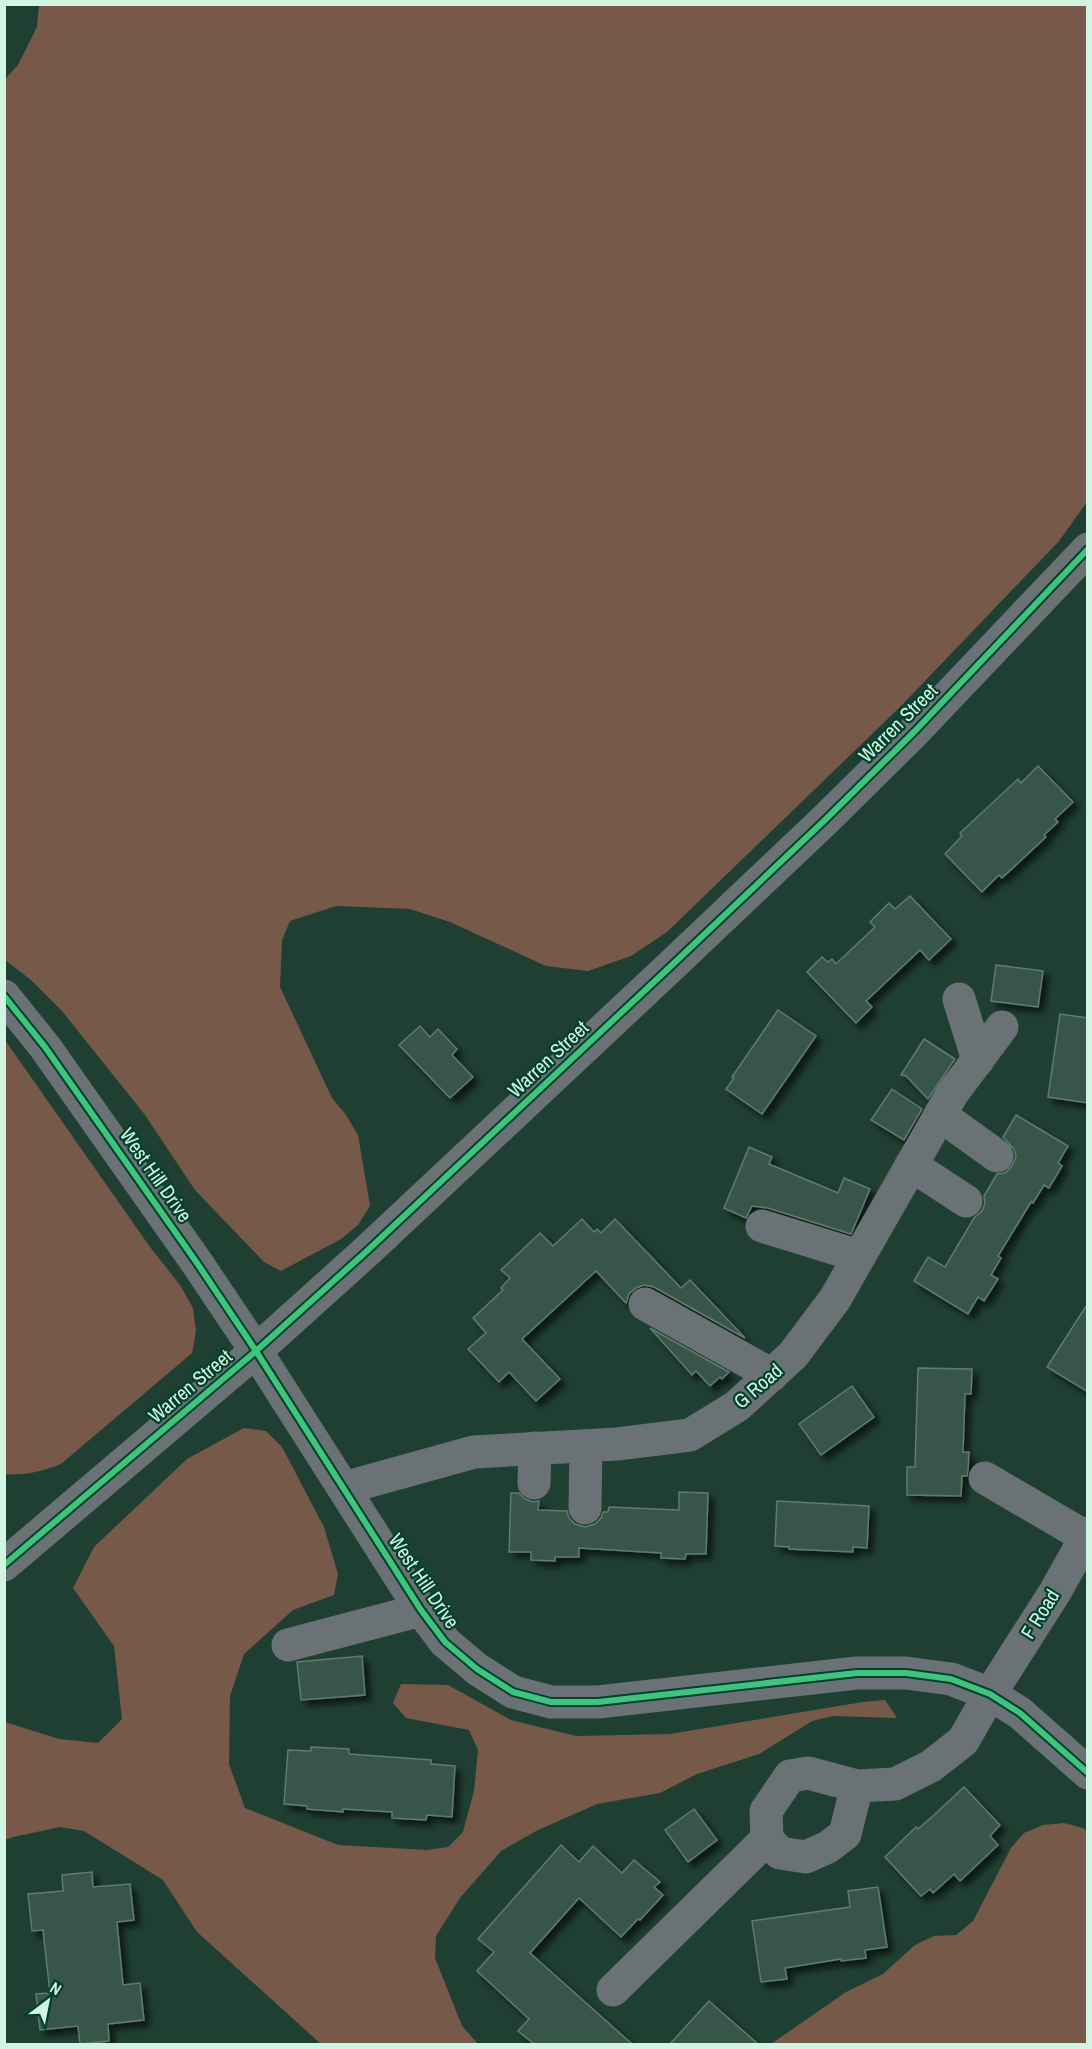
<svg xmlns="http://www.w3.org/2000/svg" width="1092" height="2049" font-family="'Archivo Narrow',sans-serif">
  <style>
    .green { fill: #765949 }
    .building { fill: #38554a; stroke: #5f7b70; stroke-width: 1.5; filter: url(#shadow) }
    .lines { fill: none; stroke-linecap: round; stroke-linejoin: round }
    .minor { stroke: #6a7276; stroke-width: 33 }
    .tertiary { stroke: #6a7276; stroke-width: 33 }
    .cycleway-casing { stroke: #03412c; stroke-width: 10 }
    .cycleway { stroke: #40c37c; stroke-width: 6 }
    .labels { text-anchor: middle; stroke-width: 4.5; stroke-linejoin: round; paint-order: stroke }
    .street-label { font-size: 20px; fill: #d1f4e3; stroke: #03412c }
  </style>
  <defs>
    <filter id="shadow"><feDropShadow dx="5.5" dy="5.5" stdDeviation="3" flood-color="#0009"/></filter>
  </defs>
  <rect width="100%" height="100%" fill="#203f33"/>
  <!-- green -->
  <g class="green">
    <path d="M39 5H1087V502L1059 541 902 705 667 932 631 956 588 971 546 966 450 922 410 909 336 906 290 921 282 940 280 987 332 1098 346 1115 358 1135 370 1206 358 1225 341 1239 281 1271 264 1262 195 1190 145 1115 62 1011 31 980 5 960 4 80 18 65 37 27Z"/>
    <path d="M5 1040 150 1247 180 1285 193 1308 196 1331 192 1353 61 1464C42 1471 25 1476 4 1474Z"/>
    <path d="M244 1428 266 1431 282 1447 324 1527 338 1574 334 1595 293 1610 244 1654 230 1696 229 1764 245 1808 338 1845 427 1850 448 1847 463 1832 474 1791 478 1750 469 1730 406 1718 393 1703 401 1684 448 1685 511 1720 576 1736 670 1734 863 1702 885 1700 897 1718 833 1716 812 1721 759 1754 697 1774 660 1793 597 1804 536 1831 501 1851 460 1898 436 1936 435 1958 462 2026 478 2044H321L197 1932 163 1880 84 1831 60 1827 13 1837 5 1840V1722L59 1739 98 1743 122 1719 114 1646 73 1588 94 1547 187 1459Z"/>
    <path d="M1064 1823 1083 1828 1087 1831V2044H771L846 1992 883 1974 915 1945 934 1936 956 1935 973 1921 1011 1848 1024 1833 1043 1825Z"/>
  </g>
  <!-- building -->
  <g class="building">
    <path d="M1038 766 1073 802 1055 819 1058 822 1044 835 1046 837 1002 878 999 875 982 892 945 854 962 836 960 833 1018 779 1021 783Z"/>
    <path d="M910 896 951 939 929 960 920 950 866 1001 872 1007 856 1023 807 972 822 957 828 962 832 959 836 964 875 927 870 922 889 903 895 909Z"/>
    <path d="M996 965 1043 971 1038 1007 991 1001Z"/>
    <path d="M778 1010 816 1036 762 1114 726 1089 734 1078 732 1077Z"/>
    <path d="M1060 1014 1088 1018V1103L1048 1097Z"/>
    <path d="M420 1026 430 1037 438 1029 457 1049 452 1055 473 1077 450 1098 399 1045Z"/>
    <path d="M924 1039 955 1059 928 1099 906 1076 901 1075Z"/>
    <path d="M892 1089 922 1109 904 1140 871 1120Z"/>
    <path d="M1016 1115 1068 1146 1058 1163 1062 1166 1049 1188 1044 1185 1033 1203 1031 1202 998 1256 1001 1258 991 1275 998 1279 984 1301 978 1297 968 1314 914 1281 928 1257 945 1267 974 1218 982 1211 985 1203 984 1196 997 1174 1005 1173 1012 1166 1016 1157 1014 1149 1003 1137Z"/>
    <path d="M749 1147 772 1157 769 1164 838 1193 844 1178 870 1189 851 1234 768 1208 752 1206 746 1218 724 1208Z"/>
    <path d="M582 1219 594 1232 597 1229 601 1233 615 1219 681 1288 690 1280 745 1338 654 1287 644 1285 636 1288 629 1294 626 1303 596 1271 522 1339 560 1379 536 1401 509 1372 499 1382 468 1349 486 1333 473 1318 503 1290 501 1288 510 1278 501 1270 540 1233 553 1246Z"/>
    <path d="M1088 1303V1392L1047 1367Z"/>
    <path d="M650 1328 729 1372 722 1379 720 1377 710 1386 696 1371 692 1375Z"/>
    <path d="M918 1368 972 1369 971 1394H965L963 1452H969L968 1470 967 1476H962L961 1496 907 1495V1467H915Z"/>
    <path d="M852 1386 874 1417 821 1455 799 1424Z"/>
    <path d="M679 1492 708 1493 706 1554H686L685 1559 661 1558V1553L579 1548V1557H555V1561L531 1560V1552H509L511 1493H519L525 1499 533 1502 539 1501 538 1510 567 1511 569 1518 575 1524 585 1527 595 1524 601 1518 603 1512H608L609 1507 679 1510Z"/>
    <path d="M777 1501 869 1506 867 1548 853 1547V1552L789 1549V1547L775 1546Z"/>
    <path d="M362 1656 365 1695 301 1700 297 1662Z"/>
    <path d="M311 1747 349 1749V1754L431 1760V1764L455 1766 452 1817 427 1815 426 1820 392 1818V1812L343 1809V1812L307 1809V1806L284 1804 288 1750 311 1751Z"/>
    <path d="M964 1787 1000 1825 990 1836 998 1845 960 1881 954 1874 933 1893 930 1889 921 1896 885 1857 916 1827 918 1829 934 1815Z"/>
    <path d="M694 1809 717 1840 688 1862 665 1830Z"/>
    <path d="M561 1845 579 1862 593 1846 622 1873 634 1860 660 1882 654 1887 663 1895 640 1920 638 1919 621 1937 579 1898 530 1953 632 2044H534L518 2031 529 2019 477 1971 494 1952 478 1939Z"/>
    <path d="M92 1872 93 1887 130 1884 134 1920 117 1922 123 1985 140 1983 144 2020 108 2024 109 2041 80 2044 78 2026 40 2030 36 1994 50 1993 43 1930 32 1931 28 1894 63 1891 62 1875Z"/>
    <path d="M878 1887 887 1947 865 1950 866 1958 841 1961V1959L785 1968 787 1979 761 1982 752 1921 850 1907 848 1891Z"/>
    <path d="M709 2001 758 2044H670Z"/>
  </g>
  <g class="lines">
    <!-- minor -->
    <g class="minor">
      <path d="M959 999 978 1060"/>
      <path d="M940 1115 997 1156"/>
      <path d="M911 1165 966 1201"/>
      <path d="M762 1226 859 1256"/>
      <path d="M645 1304 772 1375"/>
      <path d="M985 1478 1086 1537"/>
      <path d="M534 1483 535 1448"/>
      <path d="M344 1488 474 1452 617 1444 690 1435 737 1406 793 1355 835 1299 952 1094 1002 1027"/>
      <path d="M585 1508 586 1446"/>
      <path d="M288 1645 421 1610"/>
      <path d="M857 1786 845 1834 828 1847 806 1857 780 1853 767 1839 766 1811 790 1776 808 1773 857 1786 895 1784 931 1766 963 1741 990 1694 1055 1592 1088 1533"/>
      <path d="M613 1990 767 1839"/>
    </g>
    <!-- tertiary -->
    <g class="tertiary">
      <path d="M4 996 45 1047 197 1263 256 1351 421 1610 445 1642 477 1669 513 1692 551 1702H598L857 1673H906L951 1679 990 1694 1020 1713 1088 1773"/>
      <path d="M4 1565 256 1351 368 1250 671 966 826 819 915 731 1088 549"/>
    </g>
    <defs>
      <g id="cycleway">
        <path d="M4 996 45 1047 197 1263 256 1351 421 1610 445 1642 477 1669 513 1692 551 1702H598L857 1673H906L951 1679 990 1694 1020 1713 1088 1773"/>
        <path d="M4 1565 256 1351 368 1250 671 966 826 819 915 731 1088 549"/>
      </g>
    </defs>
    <!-- cycleway casing -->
    <use href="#cycleway" class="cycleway-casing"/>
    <!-- cycleway -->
    <use href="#cycleway" class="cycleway"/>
  </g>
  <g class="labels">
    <!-- street labels -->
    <g class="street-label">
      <text transform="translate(898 723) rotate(-45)" y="7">Warren Street</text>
      <text transform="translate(548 1059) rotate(-43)" y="7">Warren Street</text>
      <text transform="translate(156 1175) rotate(55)" y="7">West Hill Drive</text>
      <text transform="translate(190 1386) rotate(-40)" y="7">Warren Street</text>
      <text transform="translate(758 1386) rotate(-41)" y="7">G Road</text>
      <text transform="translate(424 1581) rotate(56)" y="7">West Hill Drive</text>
      <text transform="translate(1040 1614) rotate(-58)" y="7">F Road</text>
    </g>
  </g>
  <!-- border -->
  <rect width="1092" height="2049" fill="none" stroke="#d1f4e3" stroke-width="12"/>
  <!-- north arrow -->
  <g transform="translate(48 2001) rotate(32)" stroke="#03412c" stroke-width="4.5" paint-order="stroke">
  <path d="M0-4.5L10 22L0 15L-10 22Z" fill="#d1f4e3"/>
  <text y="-9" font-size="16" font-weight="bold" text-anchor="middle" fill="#d1f4e3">N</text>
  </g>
</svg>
